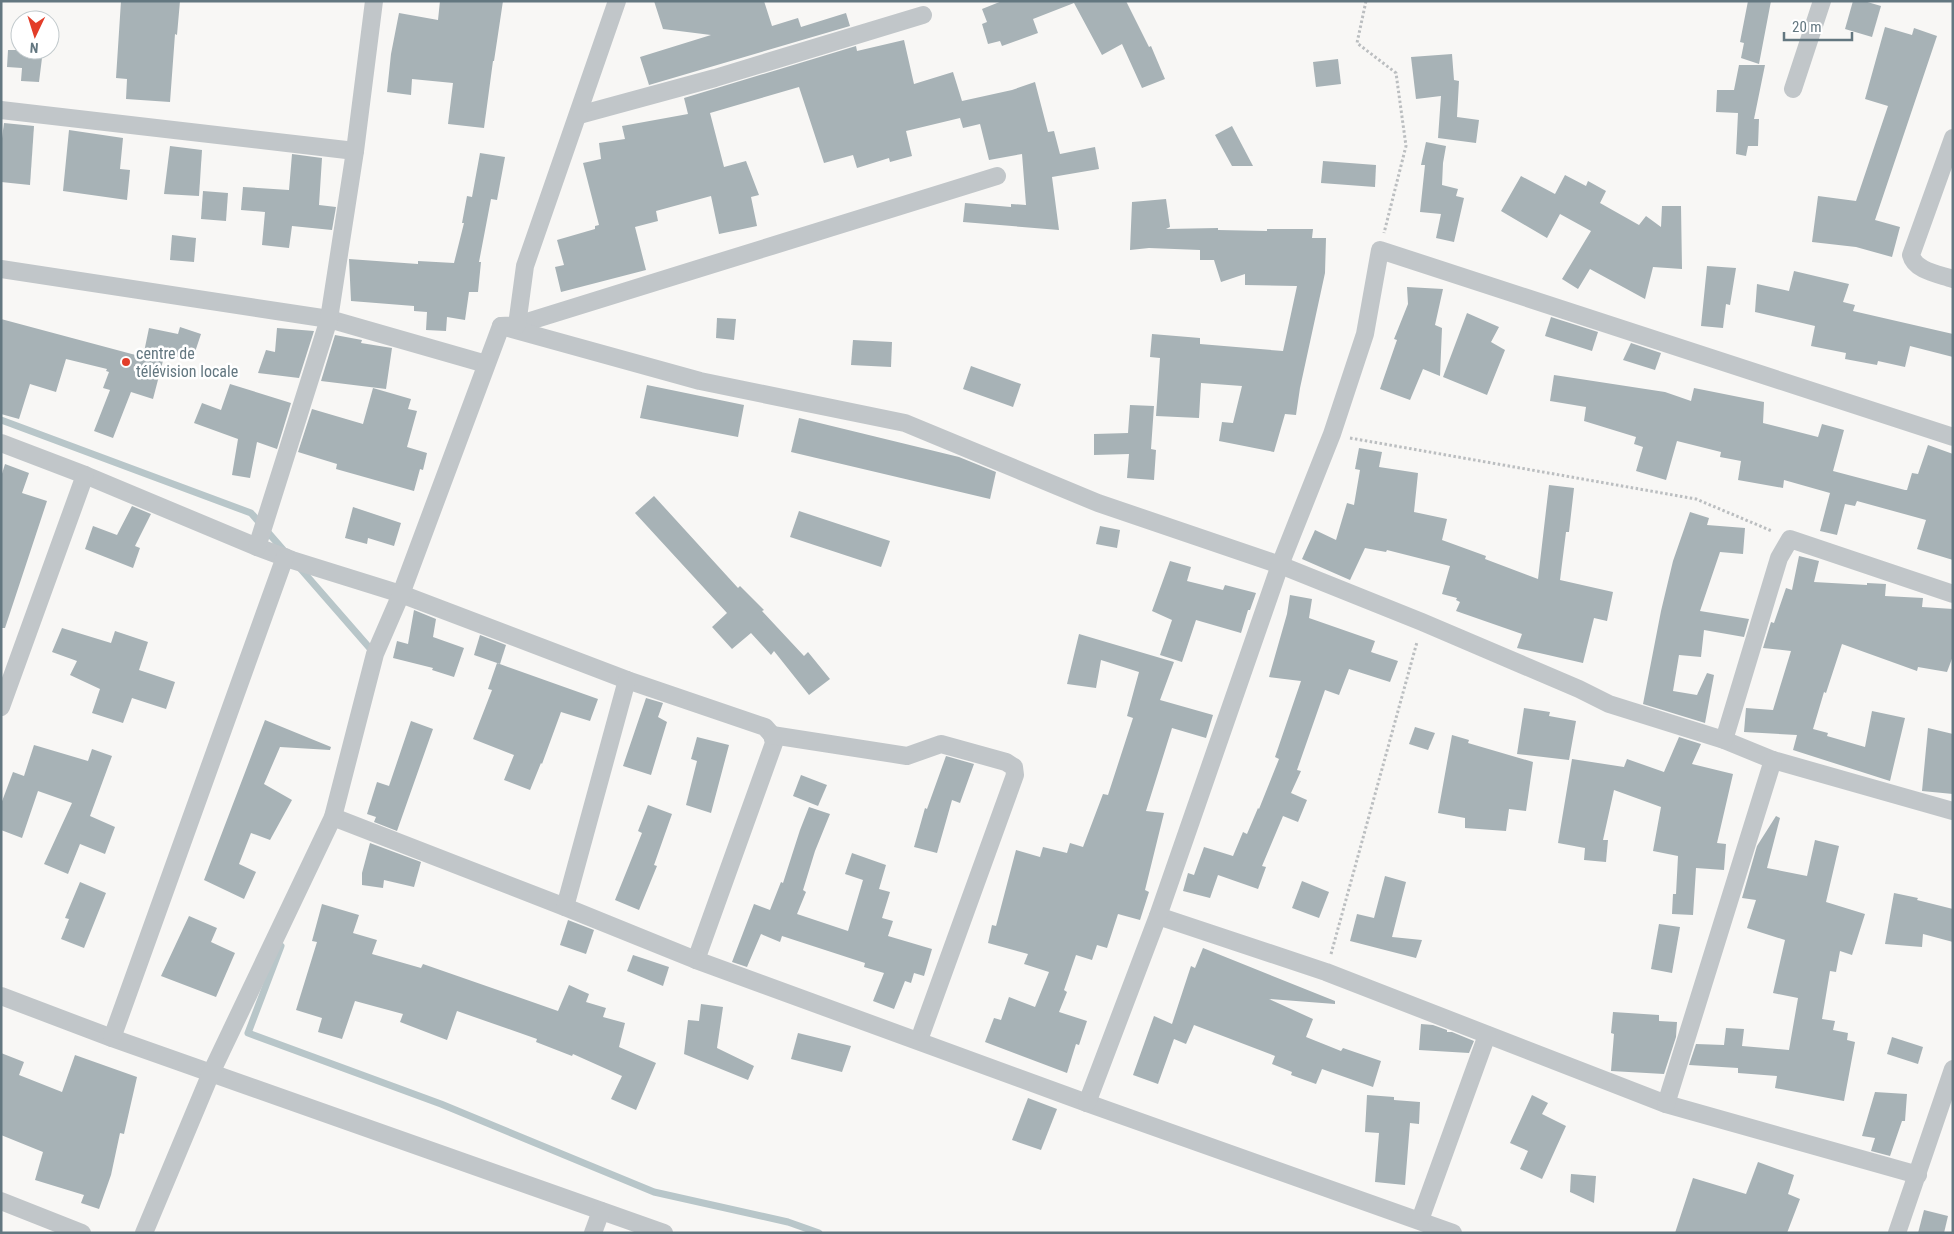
<svg xmlns="http://www.w3.org/2000/svg" width="1954" height="1234" font-family="'Roboto Condensed',sans-serif">
  <style>
    .lines { fill: none; stroke-linecap: round; stroke-linejoin: round }
    .stream { stroke: #b8c6c9; stroke-width: 7 }
    .building { fill: #a7b2b6 }
    .path { stroke: #bbbec0; stroke-width: 3; stroke-dasharray: 2.5 2.5; stroke-linecap: butt }
    .street { stroke: #c1c6c9; stroke-width: 18 }
    .poi-dot { fill: #e33d29; stroke: #fff; stroke-width: 2 }
    .labels { text-anchor: middle; stroke-width: 5; stroke-linejoin: round; paint-order: stroke }
    .poi-label { font-size: 16px; fill: #637780; stroke: #fff; text-anchor: start }
  </style>
  <rect width="100%" height="100%" fill="#f8f7f5"/>
  <g class="lines">
    <!-- stream -->
    <g class="stream">
      <path d="M1 420 251 513 286 553"/>
      <path d="M299 567 374 653"/>
      <path d="M281 946 248 1033 441 1104 654 1192 788 1222 819 1233"/>
    </g>
  </g>
  <!-- building -->
  <g class="building">
    <path d="M121 1H180L177 35 175 34 170 102 126 99 127 79 116 78Z"/>
    <path d="M440 1H503L494 61H493L484 128 448 124 453 83 412 79 411 95 387 92 391 54 399 13 438 20Z"/>
    <path d="M654 1H764L772 26 798 18 801 27 846 13 850 26 649 85 640 57 711 35 663 29Z"/>
    <path d="M1002 1H1126L1149 47 1151 46 1165 79 1142 88 1122 44 1102 55 1074 3 1033 19 1038 33 1002 46 1000 41 988 44 982 24 987 22 982 9Z"/>
    <path d="M1748 1H1771L1759 64 1741 58 1744 43 1740 42Z"/>
    <path d="M1853 1H1864L1881 6 1872 37 1845 29Z"/>
    <path d="M1885 27 1912 35 1914 28 1937 36 1875 220 1900 227 1892 257 1856 247 1812 242 1818 196 1856 201 1888 106 1865 99Z"/>
    <path d="M904 40 914 84 953 72 962 101 1012 90 1035 82 1048 132 1054 131 1060 154 1095 147 1099 169 1052 177 1059 230 963 222 965 203 1011 207V204L1026 205 1022 154 989 160 980 124 963 128 960 118 906 131 912 156 890 162 889 158 857 168 853 155 824 163 799 87 710 113 724 167 746 161 759 195 751 197 757 226 719 234 711 196 656 211 658 221 635 227 646 270 561 292 555 267 564 265 557 240 595 229V226L599 225 583 163 601 159 599 143 625 139 622 126 688 114 684 98 856 46 857 51Z"/>
    <path d="M8 50H43L39 82 21 81 22 68 7 67Z"/>
    <path d="M1452 54 1454 80 1459 81 1457 117 1479 120 1476 143 1438 138 1441 96 1416 99 1411 57Z"/>
    <path d="M1338 59 1341 84 1316 87 1313 62Z"/>
    <path d="M1739 65H1765L1754 119H1759L1758 146H1748L1746 156 1736 154 1738 113 1716 112 1717 90H1734Z"/>
    <path d="M4 123 34 126 30 185 1 182V146Z"/>
    <path d="M1232 126 1253 166H1232L1215 135Z"/>
    <path d="M69 130 123 138 120 169 130 170 127 200 63 191Z"/>
    <path d="M1426 142 1446 146 1443 163 1442 185 1458 189 1456 196 1464 198 1454 242 1436 238 1441 214 1420 212 1425 165H1421Z"/>
    <path d="M170 146 202 150 199 196 164 194Z"/>
    <path d="M480 153 505 157 497 200 491 199 479 262H481L478 292H469L465 320 447 317 446 331 426 330 427 312 414 311V306L351 301 349 259 418 264V261L454 263 464 223H462L467 196 472 197Z"/>
    <path d="M292 154 322 158 319 205 336 207 332 230 292 226 289 248 262 245 265 212 241 210 243 187 289 190Z"/>
    <path d="M1323 161 1376 165 1375 187 1321 183Z"/>
    <path d="M1565 175 1586 186 1588 181 1606 191 1600 203 1639 225 1646 216 1661 227 1662 206H1681L1682 269 1653 267 1645 299 1590 269 1578 289 1562 279 1591 231 1560 214 1547 238 1501 211 1521 176 1555 194Z"/>
    <path d="M203 191 228 193 226 221 201 219Z"/>
    <path d="M1166 199 1170 227 1166 229 1218 228V230L1267 231V229H1313L1312 238H1326L1325 273 1300 388 1296 415 1285 414 1274 452 1219 441 1222 422 1233 423 1242 386 1201 383 1199 418 1156 416 1160 358 1150 357 1152 334 1200 338V344L1283 351 1297 286 1245 285V274L1221 282 1214 260H1200V250L1149 248 1130 250 1132 202Z"/>
    <path d="M172 235 196 238 194 262 170 260Z"/>
    <path d="M1707 266 1736 268 1730 305 1726 304 1723 328 1701 326Z"/>
    <path d="M1794 271 1849 284 1843 302 1855 305 1853 311 1953 334V357L1910 346 1905 367 1878 361 1877 365 1845 359 1846 353 1811 346 1815 326 1755 312 1757 284 1789 291Z"/>
    <path d="M1407 287 1443 289 1435 325 1442 328 1440 376 1423 369 1410 400 1380 389 1397 340 1394 339 1408 304Z"/>
    <path d="M1467 313 1499 327 1491 342 1505 350 1487 395 1443 377Z"/>
    <path d="M1551 317 1598 332 1592 351 1545 336Z"/>
    <path d="M717 318 736 319 734 340 716 338Z"/>
    <path d="M1 319 143 357 149 328 178 334 180 327 201 334 192 361 165 353 153 399 131 392 113 438 94 431 110 390 103 388 109 372 106 371 107 369 66 359 56 392 30 384 19 419 1 414Z"/>
    <path d="M277 328 314 331 299 378 258 373 266 350 275 352Z"/>
    <path d="M335 335 362 340 361 343 392 348 386 389 321 381Z"/>
    <path d="M853 340 892 342 891 367 851 365Z"/>
    <path d="M1631 343 1661 353 1655 370 1623 360Z"/>
    <path d="M971 366 1021 384 1013 407 963 389Z"/>
    <path d="M1554 375 1665 392 1691 401 1694 388 1764 402 1763 423 1818 437 1822 424 1844 430 1833 471 1905 490H1907L1912 473 1918 474 1928 445 1953 454V560L1917 549 1926 520 1857 501 1855 506 1845 504 1837 535 1820 531 1830 493 1784 480 1783 488 1738 480 1741 461 1720 457 1721 452 1677 441 1666 480 1636 471 1643 447 1634 444 1636 437 1584 421 1586 407 1550 401Z"/>
    <path d="M230 384 291 403 277 449 257 442 250 478 232 475 238 439 194 423 202 403 221 410Z"/>
    <path d="M647 385 744 405 738 437 640 418Z"/>
    <path d="M373 388 411 399 408 409 417 411 407 447 427 453 423 470 420 469 414 491 336 469 337 464 298 452 312 409 363 424Z"/>
    <path d="M1130 405 1154 406 1151 449 1156 450 1154 480 1127 478 1129 454 1094 455V434L1128 433Z"/>
    <path d="M799 418 959 457 996 472 990 499 791 452Z"/>
    <path d="M1359 448 1382 452 1379 467 1418 473 1414 512 1447 519 1442 540 1486 556 1485 559 1538 579 1549 485 1574 488 1569 532H1566L1560 580 1613 592 1607 621 1594 618 1583 663 1517 648 1522 634 1456 611 1460 602 1456 600 1457 598 1442 594 1450 566 1387 550 1386 552 1365 548 1350 580 1302 559 1315 530 1336 540 1347 503 1354 505 1360 470 1355 469Z"/>
    <path d="M5 464 29 473 22 493 47 501 5 628H1V477Z"/>
    <path d="M654 496 738 588 740 586 764 610 762 611 804 656 808 652 830 679 809 695 774 651 771 655 751 633 732 649 712 627 727 613 635 513Z"/>
    <path d="M132 506 151 514 135 546 140 548 133 568 85 549 93 526 117 535Z"/>
    <path d="M353 507 401 523 394 546 368 538 367 544 345 538Z"/>
    <path d="M799 511 890 541 881 567 790 537Z"/>
    <path d="M1690 512 1709 518 1707 525 1745 528 1743 554 1720 552 1700 611 1749 619 1744 637 1704 630 1701 657 1679 655 1673 691 1697 695 1707 673 1714 675 1705 723 1643 704 1661 611 1673 561Z"/>
    <path d="M1100 526 1120 530 1117 548 1096 544Z"/>
    <path d="M1799 556 1819 561 1814 582 1867 585V583L1886 584 1885 596 1923 598 1922 607 1953 609V656L1947 672 1918 667 1917 671 1842 644 1826 693 1824 692 1813 729 1828 733 1827 736 1865 747 1872 711 1905 718 1890 781 1793 750 1797 735 1744 732 1746 708 1773 710 1791 651 1763 648 1771 622 1774 623 1786 588 1792 590Z"/>
    <path d="M1170 561 1191 567 1187 581 1223 590 1225 585 1256 593 1250 610H1248L1241 633 1196 620 1182 662 1160 655 1172 620 1152 611Z"/>
    <path d="M1290 595 1312 599 1309 618 1375 641 1371 652 1398 661 1390 682 1349 669 1339 695 1325 690 1297 770 1301 771 1291 793 1307 800 1298 822 1283 816 1262 866 1266 867 1258 889 1218 875 1210 898 1183 891 1188 873 1194 875 1204 847 1233 856 1243 832 1247 834 1258 808 1259 809 1279 759 1275 757 1301 681 1269 677 1287 614Z"/>
    <path d="M414 610 436 619 433 637 464 648 454 677 432 670 433 668 393 658 397 641 408 644Z"/>
    <path d="M62 628 111 643 115 631 148 642 139 670 175 682 166 709 132 698 123 723 92 713 100 689 70 675 77 661 52 652Z"/>
    <path d="M1079 634 1174 662 1160 700 1213 715 1206 738 1172 728 1146 811 1164 813 1145 890 1149 892 1140 920 1118 914 1107 948 1097 945 1092 960 1076 955 1064 990 1067 992 1059 1012 1087 1021 1079 1045 1076 1044 1067 1073 985 1042 994 1018 1001 1020 1009 997 1035 1007 1049 972 1024 964 1028 954 988 943 992 925 996 926 1016 850 1040 857 1043 847 1067 853 1070 843 1083 847 1103 794 1108 795 1133 718 1127 716 1139 672 1101 660 1096 688 1067 684Z"/>
    <path d="M480 635 506 645 500 664 474 655Z"/>
    <path d="M497 663 598 699 590 721 561 712 542 764 541 763 530 790 504 780 514 755 473 739 492 690 488 689Z"/>
    <path d="M646 698 663 703 658 717 667 722 651 775 623 766Z"/>
    <path d="M1524 708 1550 712 1549 716 1576 721 1569 760 1517 754Z"/>
    <path d="M265 720 331 747 330 750 280 747 264 784 292 800 270 840 251 833 239 864 256 872 244 899 204 880Z"/>
    <path d="M411 721 433 729 397 831 374 822 376 817 367 814 377 782 389 786Z"/>
    <path d="M1415 727 1435 733 1428 750 1409 744Z"/>
    <path d="M1928 728 1953 734V794L1922 791Z"/>
    <path d="M1452 735 1469 740 1468 743 1533 762 1526 811 1509 809 1506 831 1465 828V818L1438 813Z"/>
    <path d="M697 737 729 745 711 813 686 805 697 761 691 759Z"/>
    <path d="M1679 737 1701 744 1692 764 1733 774 1717 843 1726 844 1724 870 1696 868 1693 915 1672 914 1673 894H1676L1678 856 1653 851 1661 807 1614 790 1603 840H1608L1606 862 1584 860 1585 848 1558 843 1572 759 1624 767 1627 759 1664 772Z"/>
    <path d="M34 745 88 761 92 749 112 756 90 816 115 827 105 854 80 844 68 874 44 864 72 803 38 791 22 838 1 830V804L13 772 24 776Z"/>
    <path d="M946 756 974 764 960 803 952 800 937 853 914 847 925 808 927 809Z"/>
    <path d="M801 775 827 785 818 806 793 796Z"/>
    <path d="M648 805 672 814 654 865 657 866 639 910 615 900 642 833 638 831Z"/>
    <path d="M809 807 830 814 815 851 803 890 806 892 797 914 848 931 863 880 845 874 852 853 886 865 879 889 890 892 882 918 893 921 888 936 932 949 924 976 914 973 911 983 905 981 894 1009 873 1001 884 973 864 967 865 963 782 936 780 942 761 934 747 967 732 962 754 904 770 910 781 882 783 883 800 830Z"/>
    <path d="M1776 816 1780 818 1767 868 1807 876 1815 840 1839 846 1826 902 1865 914 1852 955 1840 951 1836 972 1830 971 1822 1019 1835 1021 1833 1030 1848 1033 1847 1040 1855 1042 1844 1101 1775 1088 1777 1076 1738 1073V1068L1689 1065 1696 1044 1724 1045 1726 1028 1744 1029 1742 1046 1789 1050 1798 998 1773 993 1785 940 1747 928 1756 900 1742 898 1757 846Z"/>
    <path d="M370 843 421 862 414 887 384 880 383 888 362 885V873Z"/>
    <path d="M1385 876 1406 882 1392 937 1422 940 1416 958 1350 941 1357 914 1374 918Z"/>
    <path d="M1302 881 1329 892 1319 918 1292 908Z"/>
    <path d="M80 882 106 893 84 948 61 939 69 919 65 918Z"/>
    <path d="M1894 893 1918 898 1917 900 1953 909V942L1923 934 1922 947 1885 944Z"/>
    <path d="M322 904 359 915 353 933 377 940 372 954 421 968 423 964 558 1011 569 985 589 994 586 1002 606 1008 603 1017 625 1023 619 1047 656 1063 636 1110 611 1099 622 1076 573 1054 572 1056 536 1042 537 1039 457 1011 447 1040 400 1022 403 1014 355 1001 342 1039 318 1032 322 1018 296 1010 317 942 312 941Z"/>
    <path d="M189 916 217 928 211 942 235 953 216 997 161 976Z"/>
    <path d="M568 920 594 930 586 954 560 945Z"/>
    <path d="M1659 924 1680 927 1672 973 1651 969Z"/>
    <path d="M1203 948 1335 1001V1004L1269 999 1313 1019 1306 1037 1341 1051 1343 1048 1381 1061 1373 1087 1322 1069 1316 1084 1291 1075 1292 1072 1272 1064 1275 1056 1194 1025 1186 1044 1174 1039 1158 1084 1133 1075 1154 1016 1172 1024 1191 966 1195 968Z"/>
    <path d="M633 955 669 967 663 986 627 971Z"/>
    <path d="M701 1004 723 1007 717 1048 754 1066 748 1080 684 1054 688 1020 699 1021Z"/>
    <path d="M1613 1012 1659 1015V1021L1677 1022 1676 1037 1664 1074 1611 1071 1614 1034 1611 1033Z"/>
    <path d="M1421 1024 1433 1025 1447 1030V1032H1452L1474 1041 1469 1053 1419 1050Z"/>
    <path d="M798 1033 851 1046 842 1072 791 1059Z"/>
    <path d="M1892 1037 1923 1047 1918 1064 1887 1054Z"/>
    <path d="M1 1053 24 1062 19 1075 62 1092 75 1055 137 1077 124 1134 120 1133 111 1175 99 1209 81 1203 84 1195 35 1180 43 1152 1 1135Z"/>
    <path d="M1875 1092 1907 1094 1905 1121H1902L1890 1156 1871 1151 1875 1138 1862 1136Z"/>
    <path d="M1367 1095 1394 1097V1100L1420 1102 1419 1124 1410 1123 1405 1185 1375 1182 1379 1133 1365 1132Z"/>
    <path d="M1532 1095 1548 1103 1542 1114 1566 1126 1542 1179 1520 1169 1528 1151 1510 1143Z"/>
    <path d="M1028 1098 1057 1109 1041 1150 1012 1140Z"/>
    <path d="M1758 1162 1794 1175 1788 1194 1800 1199 1787 1233H1675L1693 1178 1746 1194Z"/>
    <path d="M1571 1174 1596 1176 1594 1203 1570 1192Z"/>
    <path d="M1924 1210 1948 1216 1944 1233H1918Z"/>
  </g>
  <g class="lines">
    <!-- path -->
    <g class="path">
      <path d="M1366 1 1357 43 1396 73 1406 146 1384 233"/>
      <path d="M1350 438 1696 499 1772 531"/>
      <path d="M1331 954 1417 642"/>
    </g>
    <!-- street -->
    <g class="street">
      <path d="M1793 89 1822 1"/>
      <path d="M1 110 355 151"/>
      <path d="M579 115 715 78 923 15"/>
      <path d="M1953 138 1911 255C1915 271 1939 274 1953 279"/>
      <path d="M1 269 329 319 486 364"/>
      <path d="M517 325 997 176"/>
      <path d="M501 326 700 381 905 423 1098 503 1280 565 1422 622 1579 689 1609 704 1724 740 1773 760 1953 811"/>
      <path d="M1 443 85 475 257 547 292 560 401 594 627 680 765 727 772 735 774 743 696 960"/>
      <path d="M257 547 329 319 355 151 374 1"/>
      <path d="M1 707 85 475"/>
      <path d="M772 735 907 756 941 744 1006 762 1014 767 1015 775 919 1040"/>
      <path d="M1724 740 1779 558 1790 539 1953 594"/>
      <path d="M333 817 565 907 696 960 1087 1103 1453 1233"/>
      <path d="M565 907 627 680"/>
      <path d="M1158 916 1326 972 1666 1104 1918 1175"/>
      <path d="M1 996 112 1038 664 1233"/>
      <path d="M112 1038 285 557"/>
      <path d="M1087 1103 1158 916 1280 565 1332 434 1365 334 1380 250 1953 437"/>
      <path d="M1666 1104 1773 760"/>
      <path d="M1 1201 82 1233"/>
      <path d="M1420 1220 1487 1035"/>
      <path d="M144 1233 211 1073 333 817 375 654 401 594 501 326 517 325 525 266 617 1"/>
      <path d="M593 1233 601 1211"/>
      <path d="M1897 1233 1953 1069"/>
    </g>
  </g>
  <!-- markers -->
  <circle class="poi-dot" cx="126" cy="362" r="5"/>
  <g class="labels">
    <!-- poi labels -->
    <g class="poi-label">
      <text x="136" y="359">centre de<tspan x="136" dy="18">télévision locale</tspan></text>
    </g>
  </g>
  <!-- border -->
  <rect width="1954" height="1234" fill="none" stroke="#637780" stroke-width="5"/>
  <!-- north arrow -->
  <g transform="translate(35 35) rotate(184)"><circle r="24" fill="#ffffff" stroke="#c1c9cc"/>
  <path d="M0-4L9 19L0 12L-9 19Z" fill="#e33d29"/>
  <text y="-8" font-size="14" font-weight="bold" text-anchor="middle" fill="#637780">N</text>
  </g>
  <!-- scale -->
  <path d="M1784 32v8h68v-8" fill="none" stroke="#637780" stroke-width="2.5"/>
  <text x="1792" y="32" font-size="15" fill="#637780" stroke="#ffffff" stroke-width="4" paint-order="stroke">20 m</text>
</svg>
